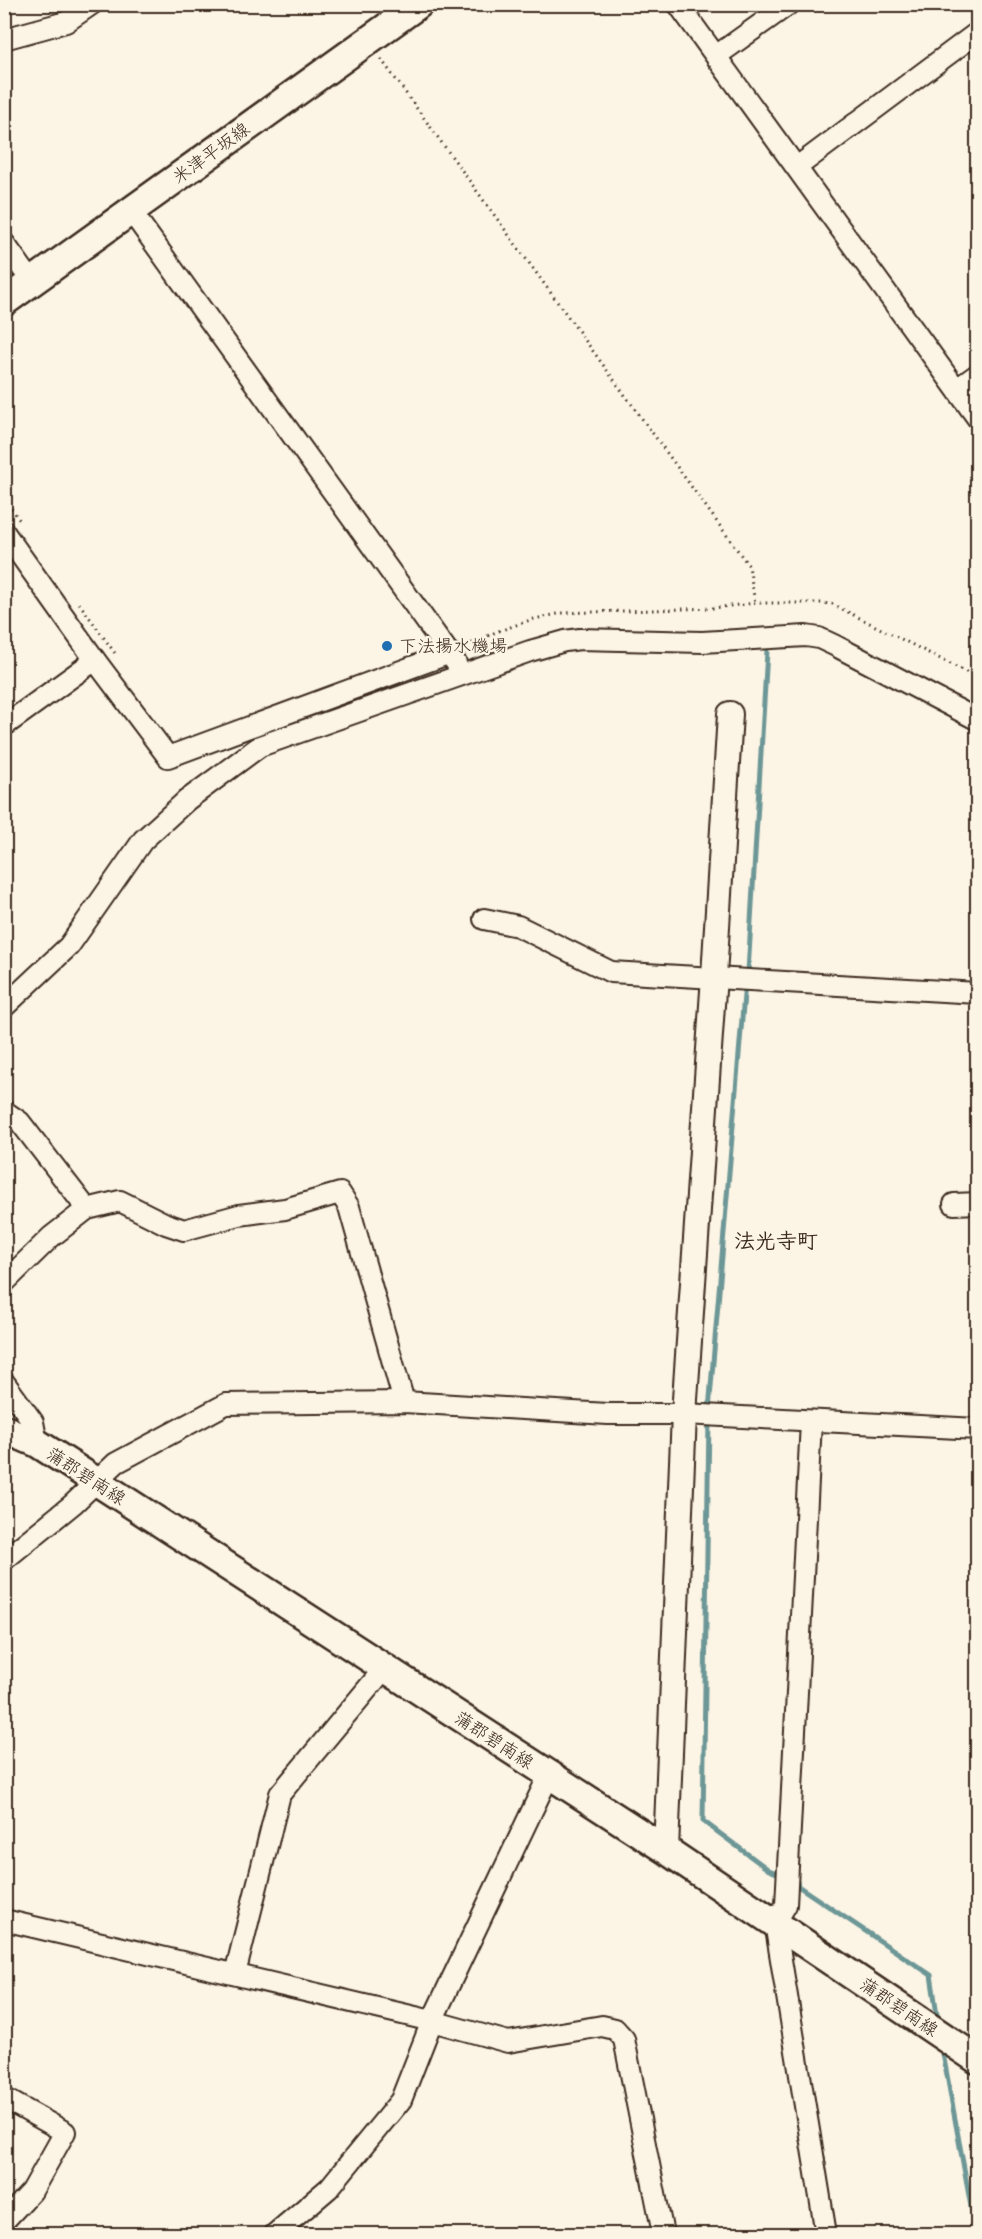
<svg xmlns="http://www.w3.org/2000/svg" width="982" height="2239" font-family="Kalam,'Klee One',sans-serif">
  <style>
    .lines { fill: none; stroke-linecap: round; stroke-linejoin: round }
    .stream { stroke: #6d9797; stroke-width: 5 }
    .minor-casing { stroke: #3b2a1e; stroke-width: 24 }
    .tertiary-casing { stroke: #3b2a1e; stroke-width: 28 }
    .secondary-casing { stroke: #3b2a1e; stroke-width: 32 }
    .path { stroke: #3b2a1e; stroke-width: 3; stroke-dasharray: 1.5 4.5; stroke-linecap: butt }
    .minor { stroke: #fcf5e5; stroke-width: 20 }
    .tertiary { stroke: #fcf5e5; stroke-width: 24 }
    .secondary { stroke: #fcf5e5; stroke-width: 27 }
    .poi-dot { fill: #1f6fb2; stroke: #fcf5e5; stroke-width: 2 }
    .labels { text-anchor: middle; stroke-width: 4.5; stroke-linejoin: round; paint-order: stroke }
    .street-label { font-size: 18px; fill: #3b2a1e; stroke: #fcf5e5 }
    .poi-label { font-size: 18px; fill: #3b2a1e; stroke: #fcf5e5; text-anchor: start }
    .quarter-label { font-size: 21px; font-weight: bold; fill: #3b2a1e; stroke: #fcf5e5 }
  </style>
  <rect width="100%" height="100%" fill="#fcf5e5"/>
  <filter id="ink" filterUnits="userSpaceOnUse"><feTurbulence type="fractalNoise" baseFrequency=".0167" numOctaves="2"/><feDisplacementMap in="SourceGraphic" scale="12" xChannelSelector="R" yChannelSelector="G"/><feConvolveMatrix kernelMatrix="1 2 1 2 8 2 1 2 1" color-interpolation-filters="sRGB"/></filter>
  <g filter="url(#ink)">
    <g class="lines">
      <!-- stream -->
      <g class="stream">
        <path d="M746 974 748 972 767 651"/>
        <path d="M709 1410 745 983"/>
        <path d="M709 1419 703 1821 769 1870 797 1881 798 1886 931 1975 938 2021"/>
        <path d="M942 2048 976 2234"/>
      </g>
      <defs>
        <g id="minor">
          <path d="M678 4 978 419"/>
          <path d="M4 39 66 22 92 4"/>
          <path d="M716 56 789 4"/>
          <path d="M797 167 978 32"/>
          <path d="M131 211 456 663"/>
          <path d="M4 243 32 282"/>
          <path d="M957 389 978 374"/>
          <path d="M4 532 95 660 168 757 450 653"/>
          <path d="M4 726 95 660"/>
          <path d="M484 919 518 926 611 972 978 993"/>
          <path d="M4 1007 69 946 143 840 187 800 260 746 530 651 565 641 580 639 702 642 806 636 819 638 836 646 978 720"/>
          <path d="M4 1111 20 1122 87 1209"/>
          <path d="M954 1204 978 1203"/>
          <path d="M4 1283 51 1237 87 1209 120 1201 166 1224 184 1230 239 1215 285 1209 340 1193 349 1207 404 1402"/>
          <path d="M4 1382 33 1422 37 1443"/>
          <path d="M811 1422 786 1905 775 1923 826 2234"/>
          <path d="M4 1560 73 1504 116 1463 226 1404 404 1402 608 1414H684L978 1429"/>
          <path d="M4 1920 432 2021 508 2042 602 2026 615 2029 624 2039 663 2234"/>
          <path d="M235 1974 280 1794 384 1669"/>
          <path d="M4 2098 65 2132 32 2191 4 2221"/>
          <path d="M275 2234 329 2188 401 2100 432 2021 549 1775"/>
        </g>
        <path id="tertiary" d="M666 1850 684 1414 714 976 730 714"/>
        <g id="secondary">
          <path d="M4 302 419 4"/>
          <path d="M4 1429 37 1443 666 1850 978 2060"/>
        </g>
      </defs>
      <!-- minor casing -->
      <use href="#minor" class="minor-casing"/>
      <!-- tertiary casing -->
      <use href="#tertiary" class="tertiary-casing"/>
      <!-- secondary casing -->
      <use href="#secondary" class="secondary-casing"/>
      <!-- path -->
      <g class="path">
        <path d="M381 59 749 566 755 603"/>
        <path d="M4 499 21 522"/>
        <path d="M79 603 117 656"/>
        <path d="M466 646 496 632 530 620 562 613 714 608 755 603H822L832 604 978 678"/>
      </g>
      <!-- minor -->
      <use href="#minor" class="minor"/>
      <!-- tertiary -->
      <use href="#tertiary" class="tertiary"/>
      <!-- secondary -->
      <use href="#secondary" class="secondary"/>
    </g>
  </g>
  <!-- markers -->
  <circle class="poi-dot" cx="387" cy="646" r="6"/>
  <g class="labels">
    <!-- street labels -->
    <g class="street-label">
      <text transform="translate(211 153) rotate(-36)" y="6">米津平坂線</text>
      <text transform="translate(86 1476) rotate(33)" y="6">蒲郡碧南線</text>
      <text transform="translate(494 1740) rotate(33)" y="6">蒲郡碧南線</text>
      <text transform="translate(899 2007) rotate(34)" y="6">蒲郡碧南線</text>
    </g>
    <!-- poi labels -->
    <g class="poi-label">
      <text x="399" y="652">下法揚水機場</text>
    </g>
    <!-- quarter labels -->
    <g class="quarter-label">
      <text x="776" y="1248">法光寺町</text>
    </g>
  </g>
  <!-- margin -->
  <rect width="982" height="2239" fill="none" stroke="#fcf5e5" stroke-width="24"/>
  <rect x="12" y="12" width="958" height="2215" fill="none" stroke="#3b2a1e" stroke-width="2" filter="url(#ink)"/>
</svg>
